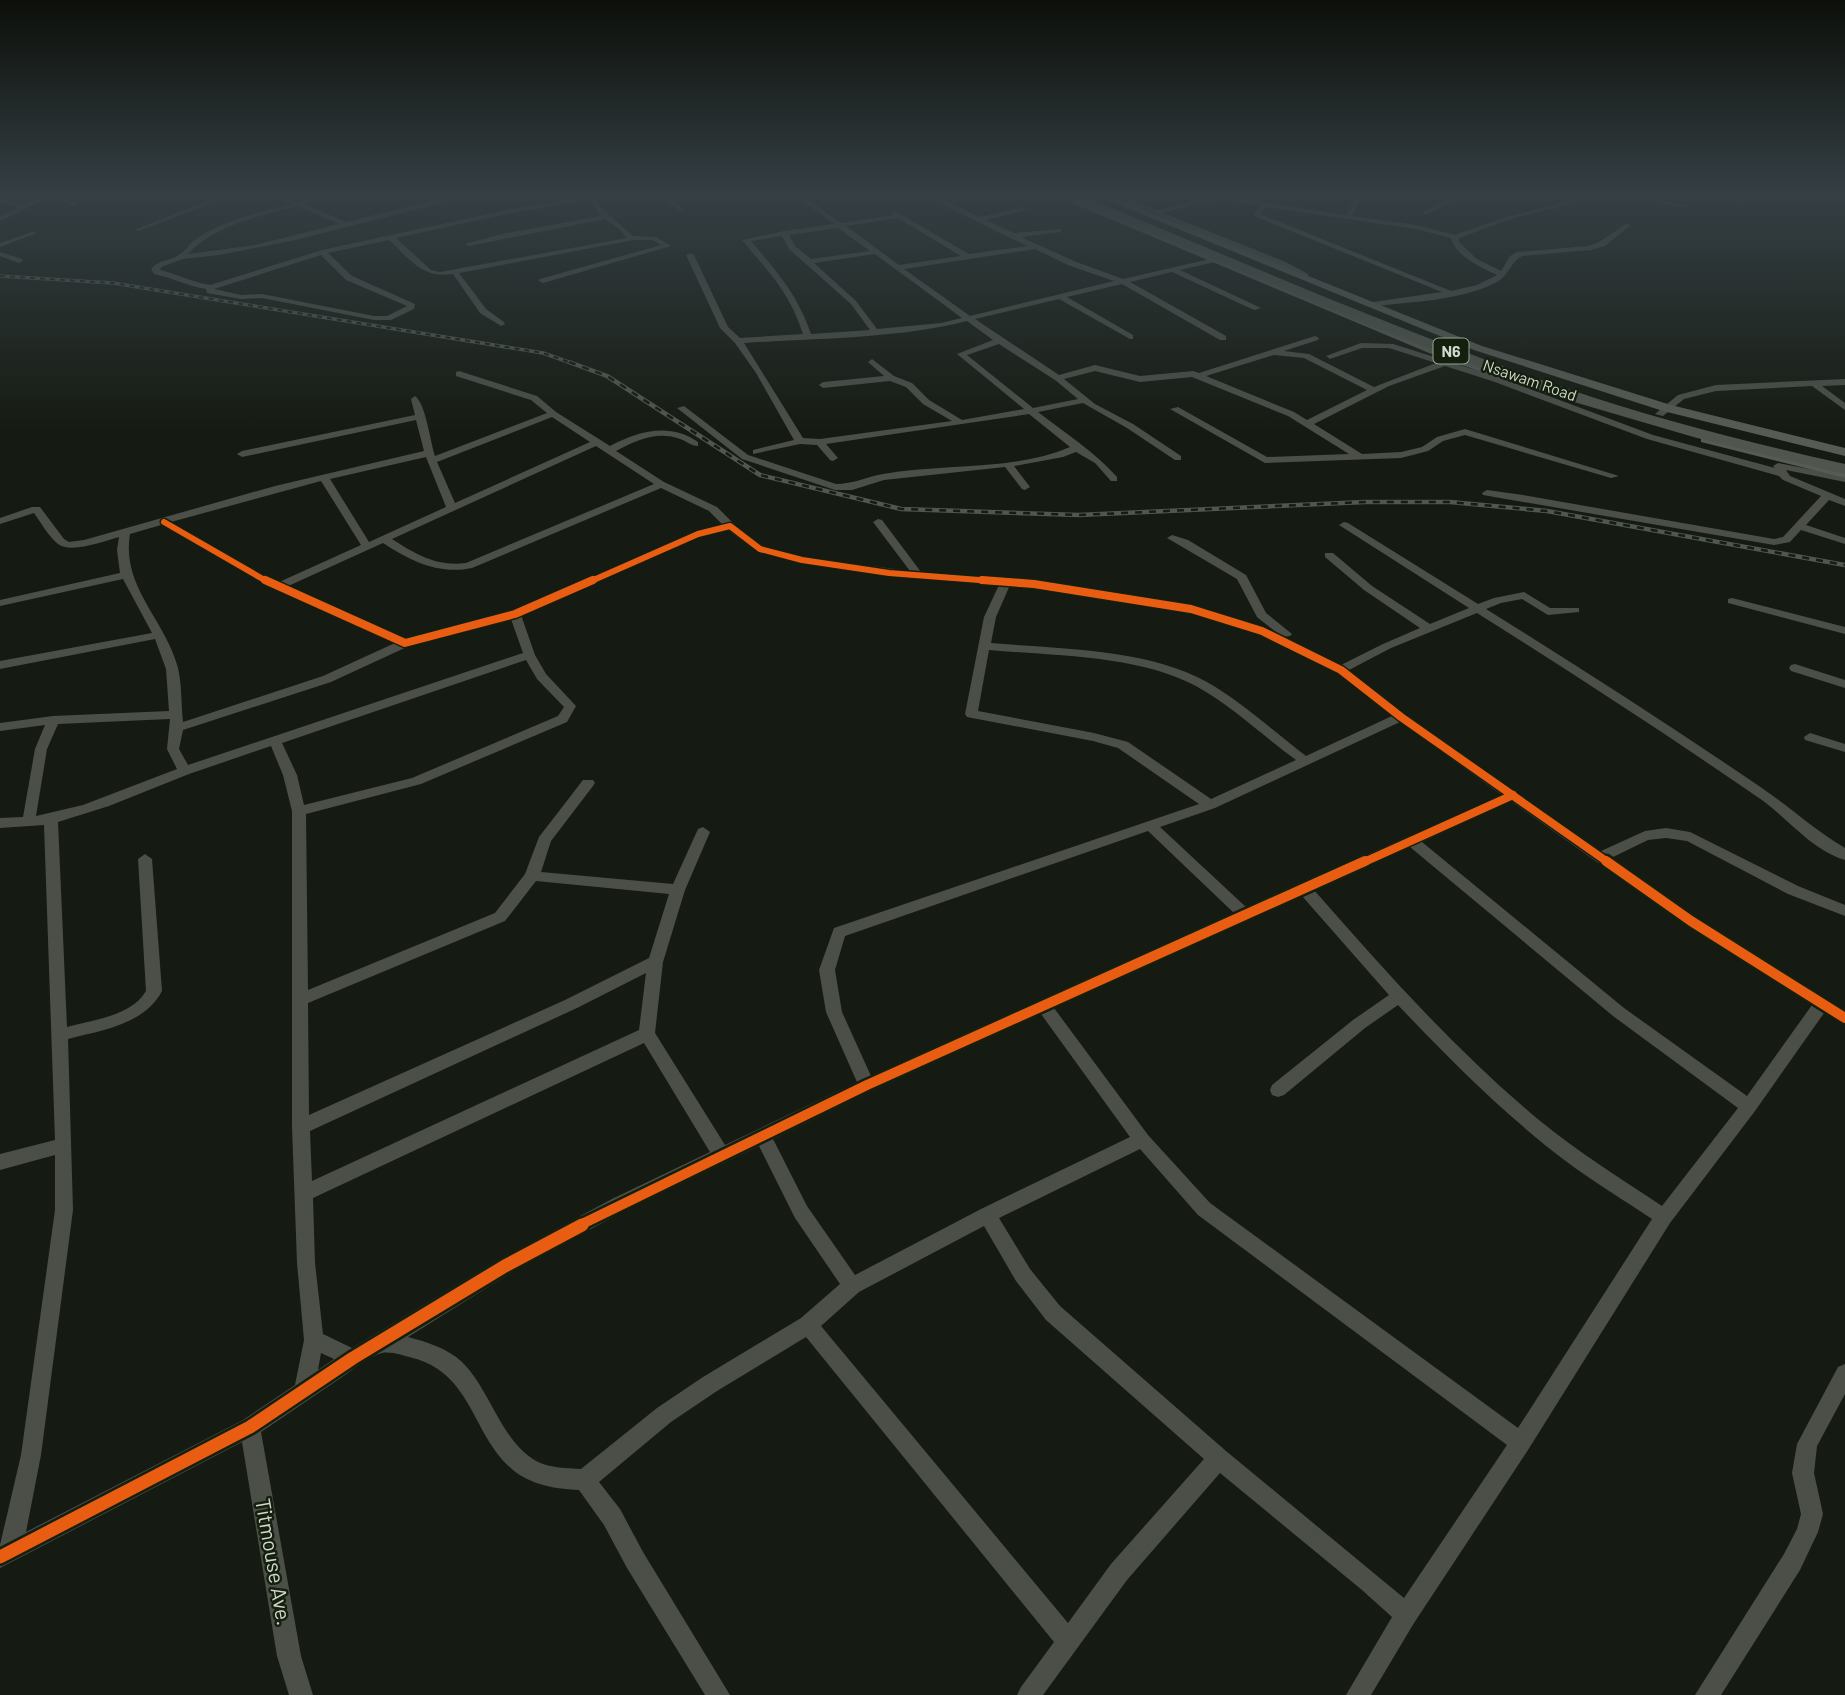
<svg xmlns="http://www.w3.org/2000/svg" width="1845" height="1695" font-family="Barlow,sans-serif">
  <style>
    .lines { fill: none; stroke-linecap: round; stroke-linejoin: round }
    .street { fill: #4b4f48; fill-rule: evenodd }
    .secondary { fill: #565b53; fill-rule: evenodd }
    .highway { fill: #50564d; fill-rule: evenodd }
    .rail-far1-casing { stroke: #525651; stroke-width: 3.5 }
    .rail-casing { stroke: #525651; stroke-width: 4.5 }
    .rail-far1 { stroke: #141f0e; stroke-width: 2; stroke-dasharray: 5; stroke-linecap: butt }
    .rail { stroke: #141f0e; stroke-width: 2.5; stroke-dasharray: 7; stroke-linecap: butt }
    .cycleway-far3-casing { stroke: #141f0e; stroke-width: 9 }
    .cycleway-far2-casing { stroke: #141f0e; stroke-width: 11 }
    .cycleway-far1-casing { stroke: #141f0e; stroke-width: 15 }
    .cycleway-casing { stroke: #141f0e; stroke-width: 18 }
    .cycleway-far3 { stroke: #e95d12; stroke-width: 6 }
    .cycleway-far2 { stroke: #e95d12; stroke-width: 8 }
    .cycleway-far1 { stroke: #e95d12; stroke-width: 10 }
    .cycleway { stroke: #e95d12; stroke-width: 13 }
    .labels { text-anchor: middle; stroke-width: 5; stroke-linejoin: round; paint-order: stroke }
    .shield { fill: #141f0e; stroke: #98a093; stroke-width: 2 }
    .shield-label { font-size: 16px; font-weight: bold; fill: #d0d7cc }
    .far-street-label { font-size: 16px; fill: #d0d7cc; stroke: #141f0e }
    .near-street-label { font-size: 21px; fill: #d0d7cc; stroke: #141f0e }
  </style>
  <rect width="100%" height="100%" fill="#151b12"/>
  <g class="lines">
    <!-- street -->
    <g class="street">
      <path d="M44 195H56L77 204 74 206 50 197 0 221V216L19 207 0 203V199L25 204Z"/>
      <path d="M223 195H232L139 231 134 230Z"/>
      <path d="M263 195H281L298 202 327 195H338L304 204 346 222 435 200 474 195 291 241 219 255 183 259 161 267 160 270C177 274 192 282 210 285L322 250 511 209 593 195H611L597 199 598 205 633 236 656 237 671 246 543 283 539 281 540 279 661 245 653 240H634L459 273 486 309 504 322 505 324 501 326 480 313 453 274C422 279 410 259 389 240L328 253 352 276 415 304 414 309 391 320H374L262 298 241 299 207 293 206 289C188 286 173 278 154 274L151 269C159 259 171 261 180 254 185 251 188 246 192 242 220 221 258 212 291 204ZM590 200 600 216 502 234 465 244 469 246 605 219 619 229 627 238 440 272 431 270 396 238 511 213ZM297 206 339 224 255 245 188 254C214 225 261 216 297 206ZM321 255 346 280 407 306 387 316H374L262 294 241 295 214 289Z"/>
      <path d="M659 195H666L684 210 679 211Z"/>
      <path d="M795 195H802L841 223 893 215 890 212 895 211 969 254 1028 246 1008 237 924 195H932L980 217 1024 207 1026 210 986 220 1014 233 1062 229 1060 232 1021 237 1074 261 1123 279 1223 256V260L1180 270 1261 308 1254 310 1172 272 1130 282 1226 336V340H1220L1122 284 1067 297 1133 335V339H1130L1059 299 975 319 1059 375 1095 365 1140 376 1193 371 1199 373 1315 336 1319 338 1318 340 1284 351 1309 354 1374 387 1436 363 1389 348H1362L1330 359 1326 356 1361 343 1393 344 1501 378 1653 435 1775 468 1773 466 1778 463 1845 476V482L1786 470 1790 476 1845 499V506L1829 500 1806 525 1845 538V544L1801 530 1790 542 1774 545 1483 495 1482 493 1487 490 1523 495 1774 539 1783 537 1821 496 1783 480 1779 476 1647 439 1495 382 1445 366 1389 386 1314 424 1362 454 1401 452 1422 447 1437 437 1465 429 1619 476 1611 478 1465 435 1443 441 1428 451 1401 458 1265 463 1170 409 1178 407 1267 457 1349 454 1288 416 1192 377 1140 382 1095 371 1064 379 1095 404 1133 424 1181 456V460H1175L1127 428 1083 403 1038 412C1065 433 1095 452 1117 477V481H1111L1095 463 1076 452 1063 457 1014 466 1030 487 1025 490 1022 489 1005 467 884 480 852 490H835L742 459 677 408 684 406 748 455 836 484C853 484 866 477 883 474 943 463 1015 471 1070 447L1029 414 826 444 838 458 833 461 830 460 817 445 800 444 753 454V450L794 440 756 373 735 343 720 328 686 255 690 253 694 255 728 327 740 338 803 334C789 291 770 274 742 240L784 231 834 224ZM898 218 961 256 899 265 846 226ZM838 228 870 251 811 259 795 246 789 235ZM782 236 789 249 851 304 870 330 811 334C798 295 777 272 751 241ZM1035 249 1068 265 1114 281 970 316 904 269ZM875 254 962 318 941 323 877 329 856 301 814 263ZM967 321 993 340 957 354 1024 409 962 420 929 400 912 383 894 376 872 359 868 362 884 376 823 382 819 385 823 388 890 381 906 387 923 404 952 421 820 439 803 438 744 343C817 338 895 339 967 321ZM999 344 1055 380 1078 399 1033 408 967 355ZM1274 355 1304 358 1367 390 1307 420 1294 412 1206 376Z"/>
      <path d="M1111 195H1120L1157 210 1200 199 1225 197 1265 201 1268 203 1346 215 1353 201 1332 195 1355 197 1356 195H1362V200L1359 202 1352 216 1416 225 1455 235 1506 217 1595 195H1606L1510 219 1459 238V242L1477 259 1501 271 1510 256 1517 252 1588 246 1599 242 1626 224 1631 225 1605 246 1591 250 1522 256C1510 263 1508 277 1495 283 1462 300 1412 302 1376 306L1372 304 1373 302 1442 292 1254 216 1259 206 1225 201 1200 203 1163 213 1286 262 1308 274V278H1302L1280 266ZM1265 207 1416 229 1451 238C1456 257 1481 267 1497 275L1477 285 1451 291 1260 214Z"/>
      <path d="M1415 195 1456 197 1482 195 1454 201 1425 215 1423 212 1446 200Z"/>
      <path d="M1619 195H1634L1686 205 1683 207Z"/>
      <path d="M1719 195H1728L1745 202 1740 203Z"/>
      <path d="M32 232 37 233 0 247V243Z"/>
      <path d="M0 252 22 259 23 261 19 263 0 256Z"/>
      <path d="M459 371 537 396 556 412 610 446C638 431 670 422 698 442V446C690 446 686 440 677 438 657 431 634 441 616 451L664 482 717 507 734 524 764 547 802 557 910 571 873 522 878 519 882 520 921 572 1034 581 1191 606 1266 629 1281 636 1257 617 1237 579 1167 538 1172 535 1188 540 1246 575 1266 613 1292 634 1290 636 1282 637 1341 665 1383 644 1420 628 1364 590 1325 557V553H1333L1372 586 1430 624 1469 608 1339 525 1344 522 1348 523 1478 604 1494 598 1524 592 1550 608H1579V612L1548 615 1522 599 1501 603 1486 609C1578 666 1669 725 1759 786 1789 806 1814 830 1845 848V860C1811 850 1787 817 1759 798 1666 734 1572 673 1477 613L1391 648 1349 670 1405 714 1601 851 1645 831 1666 828 1690 832 1798 886 1845 905V916L1788 894 1687 841 1666 838 1648 840 1611 858 1696 917 1845 1010V1024L1824 1013 1755 1111 1670 1223 1528 1450 1414 1623 1371 1695H1346L1392 1617 1362 1590 1220 1473 1127 1580 1043 1695H1017L1021 1687 1054 1642 806 1337 717 1391 671 1422 599 1482 620 1509 643 1552 730 1695H705L627 1568 604 1525 579 1490C556 1489 531 1485 513 1470 472 1436 473 1374 413 1358 405 1356 390 1351 382 1353 369 1356 355 1368 345 1375 317 1394 289 1413 261 1432L301 1656 313 1695H289L277 1656 242 1442 0 1568V1545L21 1455 55 1210V1155L0 1170V1154L55 1140 44 825 0 828V818L23 817 35 749 45 725 0 731V723L53 716 169 711 166 669 155 639 0 669V661L152 633 123 579 0 606V600L120 573 117 550 119 537C104 541 71 554 58 544 49 537 41 523 34 513L0 524V518L32 507H40L64 539 69 542 84 540 275 486 424 451 416 420 242 457 237 454 242 451 415 415 411 399 415 396C426 404 430 441 435 456L547 413 531 400 456 376V372ZM552 417 590 442 455 503 437 462ZM596 446 654 484 466 563C437 567 415 554 392 539ZM426 457 446 507 369 542 330 479ZM321 481 361 545 277 583 171 522ZM661 488 709 511 723 525 694 532 511 612 459 627 406 639 286 587 383 543C411 561 438 575 472 568ZM161 525 273 589 395 643 323 676 183 722C181 705 182 685 178 668 165 619 121 587 130 534ZM728 530 756 551 802 563 889 576 999 585 984 617 965 714 967 717 1093 741 1118 748 1199 804 834 928 819 970 826 1012 857 1082 725 1145 655 1033 663 962 685 890 710 832 703 827 698 829 673 884 541 872 551 841 593 786 595 783 593 780H583L539 837 525 874 495 913 308 990 306 814 421 784 567 722 576 706 546 674 535 655 521 615 702 536ZM1010 585 1189 612 1258 633 1337 673 1392 716 1306 756C1273 731 1242 702 1207 682 1146 648 1058 649 991 643L996 617ZM511 619 523 653 188 765 179 749 183 730 331 682 409 646 466 632ZM989 650C1055 656 1137 655 1196 686 1232 706 1263 736 1296 760L1211 799 1128 742 1094 733 978 711ZM526 660 537 679 564 707 558 716 412 778 304 805 297 775 282 743ZM170 719 167 749 177 769 83 805 36 816 47 749 58 724ZM1400 722 1502 795 1247 908 1160 827 1215 808ZM271 746 283 775 292 811V1127L297 1263 304 1340 295 1385 243 1420 26 1532 41 1455 73 1210 68 1039C102 1030 144 1025 162 991L152 859 145 854 138 859 146 991C132 1016 92 1020 67 1027L58 822 109 806 189 774ZM1511 801 1686 925 1812 1005 1747 1096 1624 1008 1422 842ZM1148 831 1235 914 871 1076 842 1012 835 970 845 936ZM1410 847 1613 1016 1738 1108 1662 1206C1620 1178 1578 1152 1539 1120 1456 1051 1385 971 1314 890ZM536 881 669 894 649 958 565 1000 309 1115 308 1003 505 921ZM1302 896 1389 995 1353 1020 1272 1085 1270 1090 1272 1095 1278 1097 1284 1095 1365 1028 1398 1005C1451 1061 1506 1116 1567 1162 1595 1183 1624 1200 1652 1219L1518 1428 1210 1203 1148 1135 1054 1008ZM646 973 639 1030 312 1181 310 1131 577 1008ZM1041 1014 1130 1137 981 1209 855 1275 807 1206 773 1139 873 1090ZM644 1043 710 1152 612 1199 498 1260 352 1348 323 1334 315 1263 313 1198ZM759 1146 795 1218 840 1284 801 1318 703 1377 657 1408 581 1469C566 1468 551 1468 538 1462 502 1444 490 1389 462 1362 447 1348 427 1342 408 1337L512 1272 624 1211ZM1140 1149 1198 1215 1507 1445 1404 1598 1226 1451 1060 1306 1030 1269 999 1218ZM984 1226 1016 1281 1046 1320 1204 1459 1111 1564 1068 1623 821 1326 859 1292ZM321 1353 334 1359 318 1370Z"/>
      <path d="M1845 379V385L1822 386 1845 403V410L1812 386 1716 391 1684 399 1663 416 1655 414 1678 395 1716 385Z"/>
      <path d="M1732 598 1845 627V634L1728 603V599Z"/>
      <path d="M1795 664 1845 680V688L1791 671 1789 668 1791 665Z"/>
      <path d="M1810 733 1845 744V752L1805 740 1804 737Z"/>
      <path d="M1845 1364V1394L1817 1446 1814 1473 1823 1514 1818 1532 1800 1570 1721 1695H1695L1784 1554 1797 1529 1801 1514 1792 1473 1797 1444 1838 1367Z"/>
    </g>
    <!-- secondary -->
    <g class="secondary">
      <path d="M1053 195H1065L1437 349 1513 377 1503 380 1429 353Z"/>
      <path d="M1095 195H1108L1482 346 1671 405 1845 448V456L1663 411 1474 350Z"/>
      <path d="M1706 435 1845 470V478L1701 442V436Z"/>
    </g>
    <!-- highway -->
    <path class="highway" d="M1064 195H1081C1242 262 1403 333 1568 389 1659 420 1752 443 1845 464V474L1697 438 1557 397 1371 326Z"/>
    <defs>
      <path id="rail-far1" d="M0 276 113 283 543 353 574 364"/>
      <path id="rail" d="M569 362 607 376 760 475 901 509 1079 515 1365 502H1450L1547 511 1845 565"/>
    </defs>
    <!-- rail-far1 casing -->
    <use href="#rail-far1" class="rail-far1-casing"/>
    <!-- rail casing -->
    <use href="#rail" class="rail-casing"/>
    <!-- rail-far1 -->
    <use href="#rail-far1" class="rail-far1"/>
    <!-- rail -->
    <use href="#rail" class="rail"/>
    <defs>
      <g id="cycleway-far3">
        <path d="M164 522 268 582"/>
        <path d="M589 582 698 534 730 526 760 549 802 560 889 573 1005 582"/>
      </g>
      <g id="cycleway-far2">
        <path d="M265 580 405 643 515 614 593 580"/>
        <path d="M982 580 1034 584 1191 609 1262 631 1341 670 1401 717 1609 863"/>
        <path d="M1362 863 1513 795"/>
      </g>
      <g id="cycleway-far1">
        <path d="M1606 861 1691 921 1845 1018"/>
        <path d="M578 1226 867 1085 1365 861"/>
      </g>
      <path id="cycleway" d="M0 1557 250 1427 353 1358 505 1266 582 1225"/>
    </defs>
    <!-- cycleway-far3 casing -->
    <use href="#cycleway-far3" class="cycleway-far3-casing"/>
    <!-- cycleway-far2 casing -->
    <use href="#cycleway-far2" class="cycleway-far2-casing"/>
    <!-- cycleway-far1 casing -->
    <use href="#cycleway-far1" class="cycleway-far1-casing"/>
    <!-- cycleway casing -->
    <use href="#cycleway" class="cycleway-casing"/>
    <!-- cycleway-far3 -->
    <use href="#cycleway-far3" class="cycleway-far3"/>
    <!-- cycleway-far2 -->
    <use href="#cycleway-far2" class="cycleway-far2"/>
    <!-- cycleway-far1 -->
    <use href="#cycleway-far1" class="cycleway-far1"/>
    <!-- cycleway -->
    <use href="#cycleway" class="cycleway"/>
  </g>
  <!-- sky -->
  <linearGradient id="sky" x2="0" y2="1"><stop stop-color="#0c0f0a"/><stop offset="0.45" stop-color="#353f44"/><stop offset="1" stop-color="#353f44" stop-opacity="0"/></linearGradient>
  <rect width="1845" height="432" fill="url(#sky)"/>
  <g class="labels">
    <!-- shield labels -->
    <rect class="shield" x="1433.5" y="338.5" width="35" height="25" rx="5"/>
    <g class="shield-label">
      <text x="1451" y="357">N6</text>
    </g>
    <!-- far-street labels -->
    <g class="far-street-label">
      <text transform="translate(1530 380) rotate(19)" y="6">Nsawam Road</text>
    </g>
    <!-- near-street labels -->
    <g class="near-street-label">
      <text transform="translate(273 1562) rotate(80)" y="7">Titmouse Ave.</text>
    </g>
  </g>
</svg>
